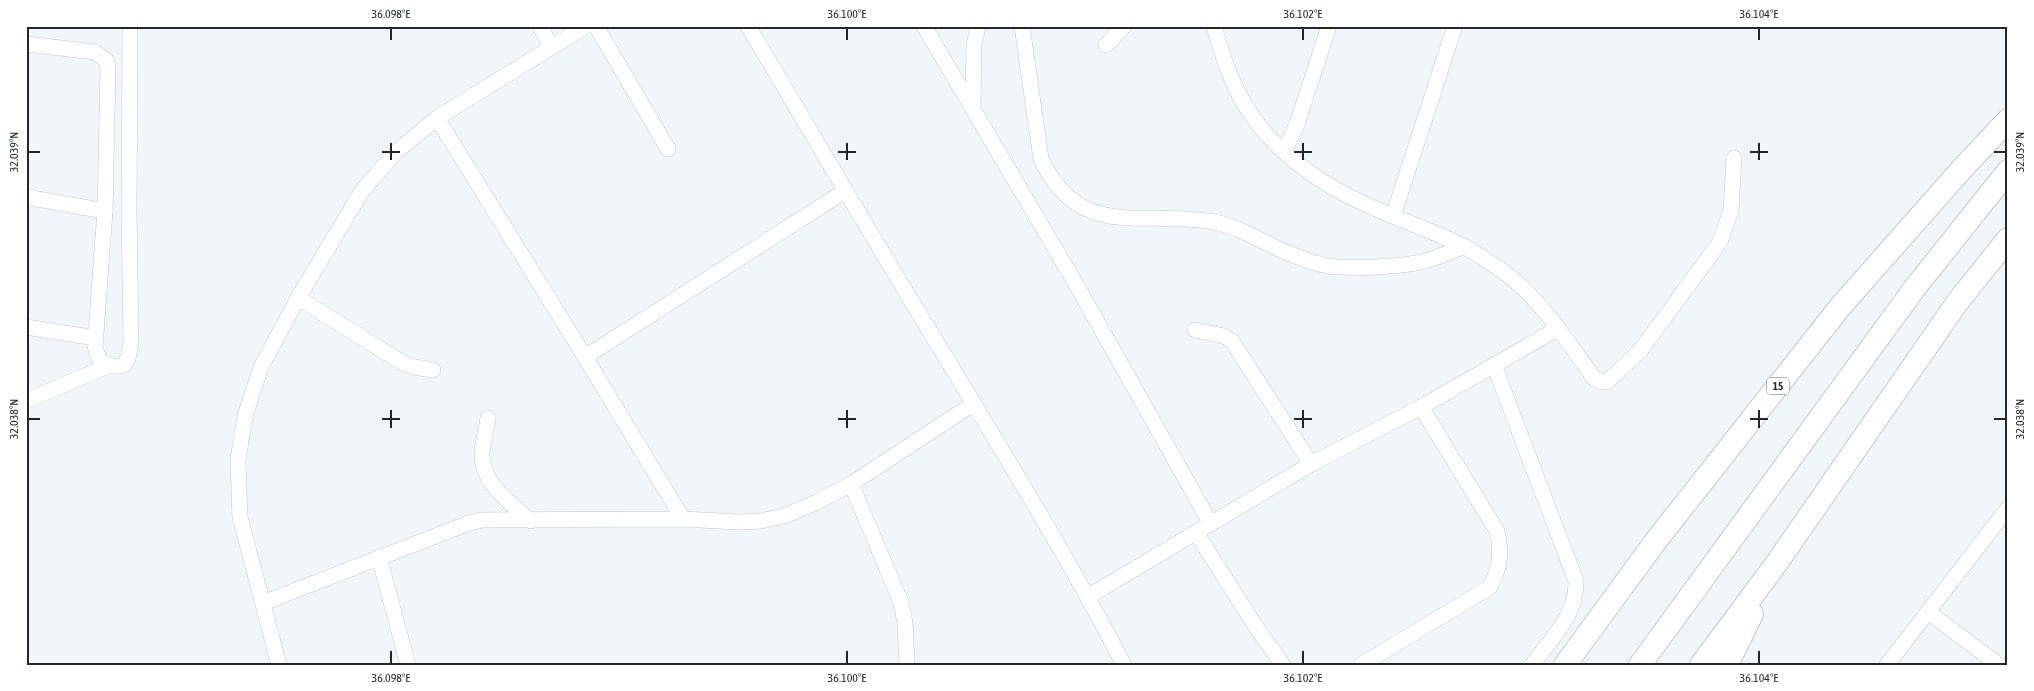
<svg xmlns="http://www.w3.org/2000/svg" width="2034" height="691" font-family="'Asap Condensed',sans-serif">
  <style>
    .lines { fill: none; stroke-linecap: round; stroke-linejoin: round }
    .minor-casing { stroke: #c3c9cc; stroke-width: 16 }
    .highway-casing { stroke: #c3c9cc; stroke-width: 24 }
    .minor { stroke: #fff; stroke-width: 15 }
    .highway { stroke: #fff; stroke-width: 22 }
    .ticks { fill: none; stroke: #242627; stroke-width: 2 }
    .labels { text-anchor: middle; stroke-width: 4; stroke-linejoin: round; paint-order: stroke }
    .shield { fill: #fff; stroke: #666768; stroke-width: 1 }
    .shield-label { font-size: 11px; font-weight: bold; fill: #242627 }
    .neatline { fill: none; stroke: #242627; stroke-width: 2 }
    .ticks-label { font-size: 12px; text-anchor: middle; fill: #242627 }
  </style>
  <rect width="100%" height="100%" fill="#f0f7fa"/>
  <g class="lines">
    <defs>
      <g id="minor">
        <path d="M540 26 551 47"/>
        <path d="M596 26 668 149"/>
        <path d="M748 26C810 130 871 235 934 338 999 446 1066 553 1124 665"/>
        <path d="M924 26 1073 279 1211 524"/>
        <path d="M1022 26 1041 159C1080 242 1143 209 1214 222 1238 226 1261 241 1283 251 1296 256 1309 262 1323 265 1346 270 1397 267 1421 262 1436 259 1450 252 1464 246"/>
        <path d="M1214 26C1223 59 1234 92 1255 120 1281 156 1324 186 1365 204 1397 219 1431 230 1463 246 1476 253 1489 262 1501 270 1540 297 1567 342 1595 379L1602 382 1608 381 1640 351 1720 242 1731 210 1734 158"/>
        <path d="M26 44 95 52 106 60 108 66 105 211 95 346C98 363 108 369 124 365L128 358 131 343 129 212 130 26"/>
        <path d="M1106 45 1124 26"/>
        <path d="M973 109 974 46 978 26"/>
        <path d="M437 118 585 357 683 519"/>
        <path d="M1284 152 1297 124 1329 26"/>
        <path d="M26 197 105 211"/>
        <path d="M1393 216 1455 26"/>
        <path d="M298 298 403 363 414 367 433 370"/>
        <path d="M26 327 96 338"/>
        <path d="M1195 330 1224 336 1232 341 1311 464"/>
        <path d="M585 357 845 191"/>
        <path d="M1494 365 1576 581C1577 615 1551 639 1532 665"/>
        <path d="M26 401 108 366"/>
        <path d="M488 418C486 430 483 442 482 453 481 484 510 502 531 521"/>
        <path d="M851 484 901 602 905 623 907 665"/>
        <path d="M1197 534 1256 627 1283 665"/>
        <path d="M379 557 408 665"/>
        <path d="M1089 596 1311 464 1421 407 1557 329"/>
        <path d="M263 603 469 523 482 520 683 519 738 522 761 521 784 516 815 503 851 484 973 404"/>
        <path d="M1928 612 1999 665"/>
        <path d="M279 665 240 517 238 460 245 416 261 367 298 298 362 191 396 152 437 118 586 26"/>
        <path d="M1361 665 1490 587C1500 568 1502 552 1497 531L1421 407"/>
        <path d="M1887 665 2008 508"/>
      </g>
      <g id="highway">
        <path d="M1565 665 1655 542 1840 307 1961 170 2008 120"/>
        <path d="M1640 665 1914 289 2008 171"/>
        <path d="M1701 665 1776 564 1959 300 2008 239"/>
        <path d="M1727 665 1752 614"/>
      </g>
    </defs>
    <!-- minor casing -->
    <use href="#minor" class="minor-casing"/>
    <!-- highway casing -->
    <use href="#highway" class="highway-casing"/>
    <!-- minor -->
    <use href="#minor" class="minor"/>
    <!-- highway -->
    <use href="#highway" class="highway"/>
  </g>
  <!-- ticks -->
  <path class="ticks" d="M391 28V40M847 28V40M1303 28V40M1759 28V40M391 143V160M847 143V160M1303 143V160M1759 143V160M28 152H40M382 152H400M838 152H856M1294 152H1312M1750 152H1768M1994 152H2006M391 410V428M847 410V428M1303 410V428M1759 410V428M28 419H40M382 419H400M838 419H856M1294 419H1312M1750 419H1768M1994 419H2006M391 651V664M847 651V664M1303 651V664M1759 651V664"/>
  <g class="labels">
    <!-- shield labels -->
    <rect class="shield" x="1767" y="377.5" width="22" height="17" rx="4"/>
    <g class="shield-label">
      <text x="1778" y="390">15</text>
    </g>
  </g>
  <!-- border -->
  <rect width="2034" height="691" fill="none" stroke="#ffffff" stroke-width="55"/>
  <rect x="28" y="28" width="1978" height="636" class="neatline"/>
  <g class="ticks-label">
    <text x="391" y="18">36.098°E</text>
    <text x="847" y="18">36.100°E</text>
    <text x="1303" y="18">36.102°E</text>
    <text x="1759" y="18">36.104°E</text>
    <text transform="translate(14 152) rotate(-90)" y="4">32.039°N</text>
    <text transform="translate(2020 152) rotate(-90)" y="4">32.039°N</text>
    <text transform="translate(14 419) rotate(-90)" y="4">32.038°N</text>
    <text transform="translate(2020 419) rotate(-90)" y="4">32.038°N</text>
    <text x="391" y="682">36.098°E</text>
    <text x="847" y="682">36.100°E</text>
    <text x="1303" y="682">36.102°E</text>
    <text x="1759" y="682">36.104°E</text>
  </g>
</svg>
